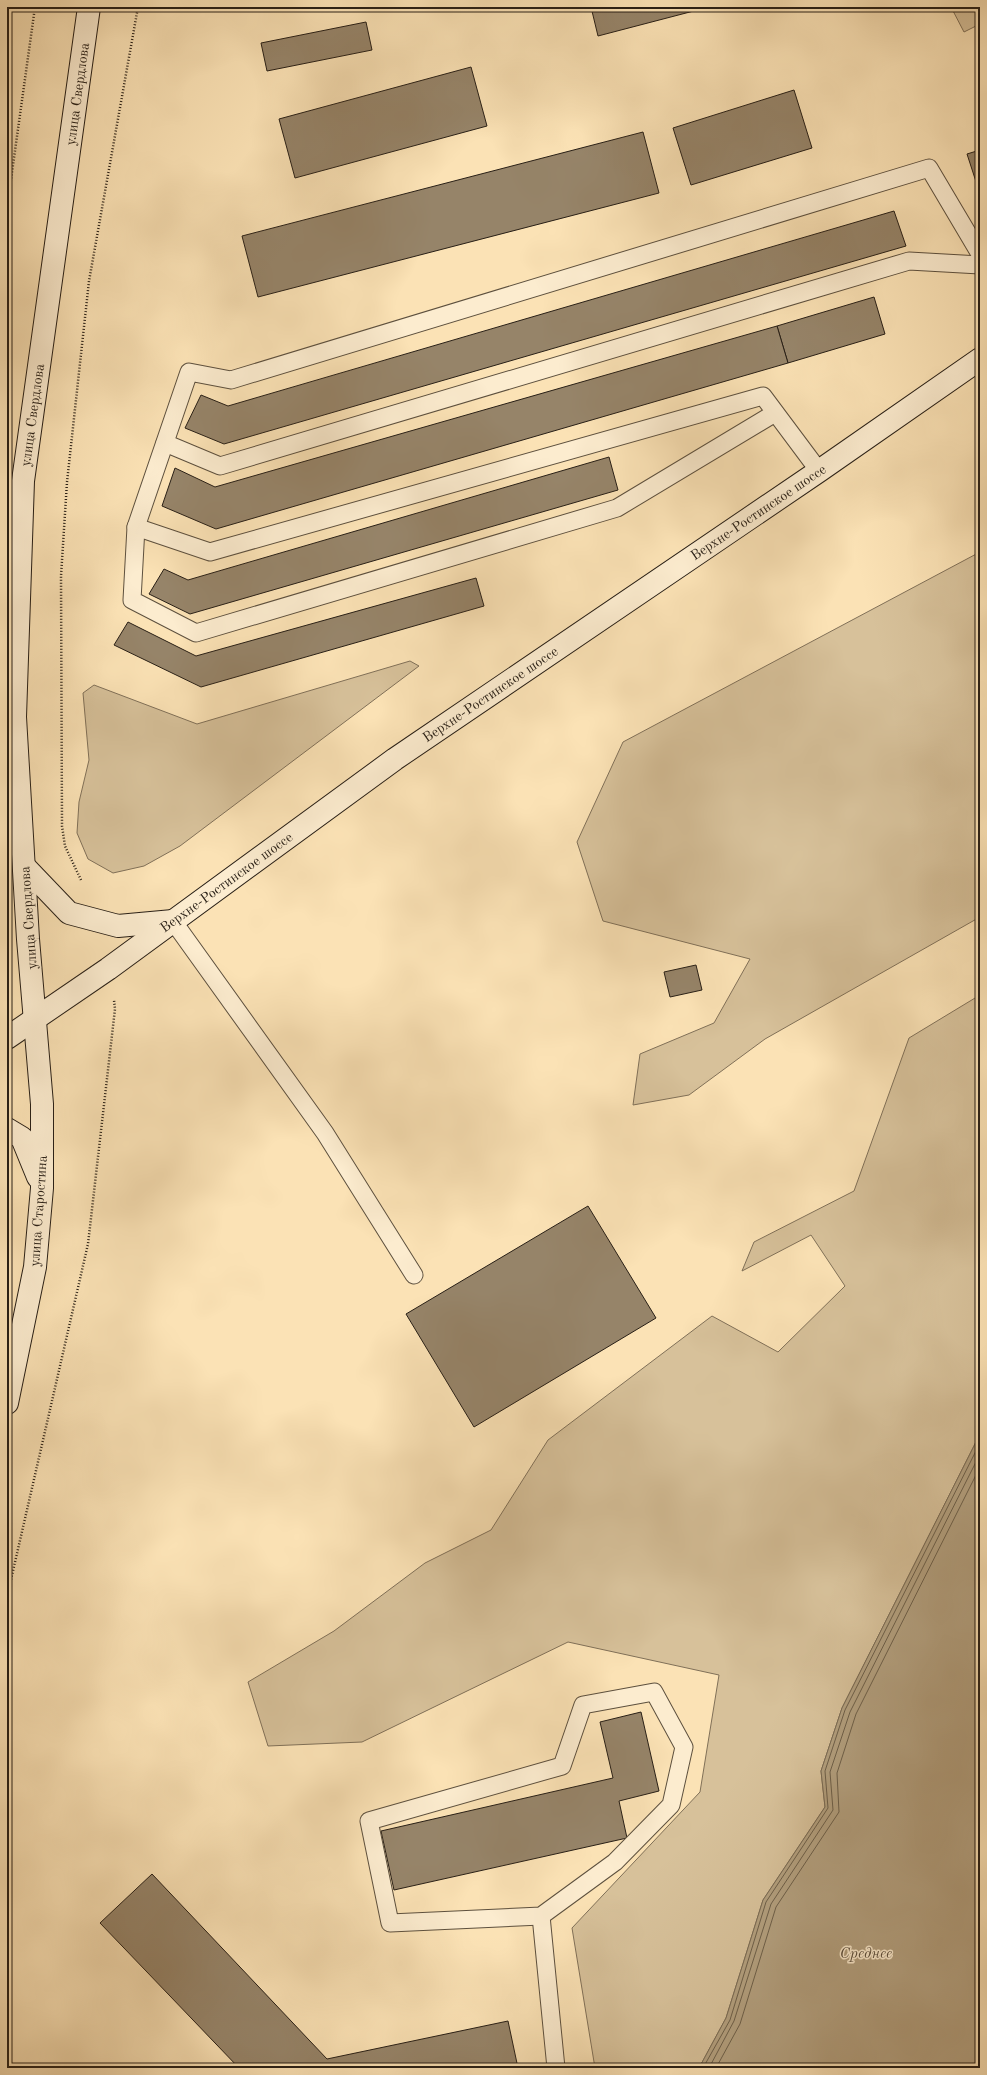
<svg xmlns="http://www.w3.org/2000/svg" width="987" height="2075" font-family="'Old Standard TT',serif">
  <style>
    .green { fill: #d7c19a; stroke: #807058 }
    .water { fill: #b3a07f; stroke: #7b6c55 }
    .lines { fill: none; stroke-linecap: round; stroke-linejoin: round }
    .shore { stroke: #6e604a; stroke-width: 1 }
    .building { fill: #968469; stroke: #281f16 }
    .lane-casing { stroke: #5d503e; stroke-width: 19 }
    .secondary-casing { stroke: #281f16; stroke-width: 24 }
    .path { stroke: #281f16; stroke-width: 2.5; stroke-dasharray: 1 2; stroke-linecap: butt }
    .lane { stroke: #fceccf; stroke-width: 17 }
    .secondary { stroke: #fceccf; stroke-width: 22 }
    .labels { text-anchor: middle; stroke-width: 3; stroke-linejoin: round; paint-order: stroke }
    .street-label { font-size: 14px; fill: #281f16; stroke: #fceccf }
    .water-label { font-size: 15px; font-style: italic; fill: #594c3b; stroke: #fceccf }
  </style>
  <rect width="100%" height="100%" fill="#fbe2b5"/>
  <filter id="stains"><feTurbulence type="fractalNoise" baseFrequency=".005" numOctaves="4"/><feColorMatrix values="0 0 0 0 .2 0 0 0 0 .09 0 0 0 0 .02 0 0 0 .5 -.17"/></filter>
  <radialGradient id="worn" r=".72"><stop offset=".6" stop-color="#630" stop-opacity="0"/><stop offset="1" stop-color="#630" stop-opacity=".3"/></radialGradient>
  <!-- green -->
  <g class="green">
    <path d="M951 7H980V24L964 32Z"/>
    <path d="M980 552V917L765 1039 689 1095 633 1105 640 1054 714 1023 750 959 603 921 577 842 623 742Z"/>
    <path d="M410 661 419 666 180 846 144 866 113 873 88 859 77 833 79 802 89 760 83 693 94 685 197 724Z"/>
    <path d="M980 995V1434L842 1708 821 1771 825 1807 763 1900 726 2018 699 2068H595L572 1928 700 1792 719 1675 568 1642 362 1742 268 1746 248 1682 334 1631 425 1563 491 1530 548 1440 712 1316 778 1352 845 1286 811 1235 742 1271 754 1242 854 1191 909 1038Z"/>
  </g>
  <!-- water -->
  <path class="water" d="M980 1434V2068H699L726 2018 763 1900 825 1807 821 1771 842 1708Z"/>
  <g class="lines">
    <!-- shore -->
    <g class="shore">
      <path d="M703 2068 730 2020 766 1902 828 1808 825 1771 845 1710 980 1443"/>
      <path d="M709 2068 734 2021 771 1904 833 1810 830 1772 850 1712 980 1454"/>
      <path d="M716 2068 740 2024 776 1907 839 1812 837 1773 856 1714 980 1467"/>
    </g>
  </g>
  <!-- building -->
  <g class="building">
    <path d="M591 7H709L598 36Z"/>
    <path d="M366 22 372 50 267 71 261 43Z"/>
    <path d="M471 67 487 126 295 178 279 119Z"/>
    <path d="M794 90 812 148 691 185 673 128Z"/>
    <path d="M643 132 659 193 258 297 242 236Z"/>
    <path d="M980 150V194L967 154Z"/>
    <path d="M894 211 906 246 224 444 185 428 201 395 228 406Z"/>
    <path d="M874 297 885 334 788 363 777 326Z"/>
    <path d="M777 326 788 363 216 529 162 506 175 468 215 487Z"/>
    <path d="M609 457 618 490 190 614 149 594 164 569 188 580Z"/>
    <path d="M476 578 484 606 201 687 114 645 128 622 196 656Z"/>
    <path d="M696 965 702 990 670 997 664 972Z"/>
    <path d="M588 1206 656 1318 474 1427 406 1314Z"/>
    <path d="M641 1712 659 1791 619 1801 627 1838 394 1890 381 1831 613 1778 600 1722Z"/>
    <path d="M152 1874 327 2059 508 2021 518 2068H239L100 1923Z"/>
  </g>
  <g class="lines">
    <defs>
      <g id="lane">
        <path d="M775 413 617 508 196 633 132 600 136 527 189 372 231 380 929 168 980 254"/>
        <path d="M165 443 220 466 909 261 980 265"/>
        <path d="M136 527 210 552 763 396 819 471"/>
        <path d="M173 921 325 1133 414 1275"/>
        <path d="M654 1692 684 1747 671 1805 615 1862 541 1916 390 1923 369 1821 562 1766 583 1705Z"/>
        <path d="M541 1916 556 2068"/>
      </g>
      <g id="secondary">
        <path d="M24 866 69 913 118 926 173 921"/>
        <path d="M7 1038 108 969 395 759 819 471 980 359"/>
        <path d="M7 1129 22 1138 38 1177"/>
        <path d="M7 1403 35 1267 42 1188V1104L28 939 15 717 23 481 89 7"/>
      </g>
    </defs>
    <!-- lane casing -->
    <use href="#lane" class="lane-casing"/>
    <!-- secondary casing -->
    <use href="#secondary" class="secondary-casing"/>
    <!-- path -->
    <g class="path">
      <path d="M7 208 35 7"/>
      <path d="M81 880 65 846 62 826 61 576 67 482 89 281 138 7"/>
      <path d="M7 1597 88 1244 115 1009 114 1000"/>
    </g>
    <!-- lane -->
    <use href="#lane" class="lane"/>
    <!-- secondary -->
    <use href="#secondary" class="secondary"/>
  </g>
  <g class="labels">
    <!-- street labels -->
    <g class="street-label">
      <text transform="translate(77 94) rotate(-82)" y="5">улица Свердлова</text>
      <text transform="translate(32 415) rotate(-82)" y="5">улица Свердлова</text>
      <text transform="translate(758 512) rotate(-34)" y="5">Верхне-Ростинское шоссе</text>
      <text transform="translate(490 694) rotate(-34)" y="5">Верхне-Ростинское шоссе</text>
      <text transform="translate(226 882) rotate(-36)" y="5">Верхне-Ростинское шоссе</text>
      <text transform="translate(28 918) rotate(-94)" y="5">улица Свердлова</text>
      <text transform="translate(38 1211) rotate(-86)" y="5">улица Старостина</text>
    </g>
    <!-- water labels -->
    <g class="water-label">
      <text x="866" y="1958">Среднее</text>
    </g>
  </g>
  <!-- margin -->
  <rect width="987" height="2075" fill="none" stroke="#fbe2b5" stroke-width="24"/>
  <rect x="8" y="8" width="971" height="2059" fill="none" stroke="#281f16" stroke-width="2"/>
  <rect x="12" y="12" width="963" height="2051" fill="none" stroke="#281f16"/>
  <rect width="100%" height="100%" filter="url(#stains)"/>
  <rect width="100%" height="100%" fill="url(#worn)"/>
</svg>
